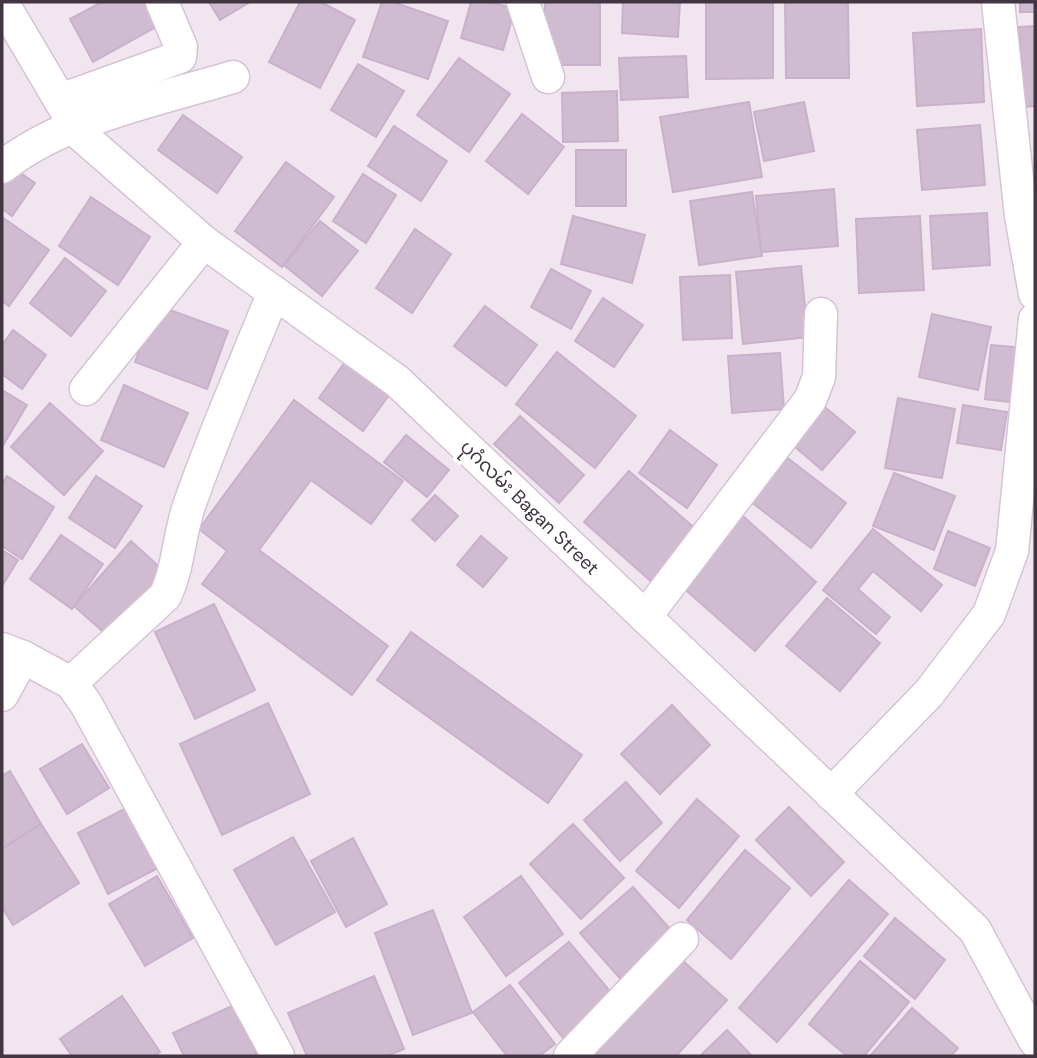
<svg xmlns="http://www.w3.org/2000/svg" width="1037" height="1058" font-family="'DM Sans','Noto Sans Myanmar',sans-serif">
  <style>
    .building { fill: #d0bcd1; stroke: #c9b0cb; stroke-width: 2 }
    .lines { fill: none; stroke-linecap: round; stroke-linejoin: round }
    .street-casing { stroke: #d6c3d6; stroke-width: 35 }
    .street { stroke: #fff; stroke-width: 32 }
    .labels { text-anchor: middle; stroke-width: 7; stroke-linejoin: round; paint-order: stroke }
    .street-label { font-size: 19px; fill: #423642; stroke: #fff }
  </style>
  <rect width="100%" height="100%" fill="#f1e6f0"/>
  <!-- building -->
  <g class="building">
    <path d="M102 2H152L163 23 93 62 70 19Z"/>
    <path d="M209 2H250L220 20Z"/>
    <path d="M300 2H321L355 20 320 88 269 62Z"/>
    <path d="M382 2H393L448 21 428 79 363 57Z"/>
    <path d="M471 2H490L515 9 503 50 461 38Z"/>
    <rect x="545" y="2" width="55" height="63"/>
    <path d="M623 2H680L678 37 622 33Z"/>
    <path d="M706 2H773V78L706 79Z"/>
    <path d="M785 2H848L849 78H786Z"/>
    <rect x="1020" y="2" width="15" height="10"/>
    <path d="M1035 26V106L1025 107 1019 27Z"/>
    <path d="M981 29 984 102 917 106 913 33Z"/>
    <path d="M686 56 688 97 621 100 619 58Z"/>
    <path d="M459 58 510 94 469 152 417 115Z"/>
    <path d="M358 64 404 91 376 137 331 110Z"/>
    <path d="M617 91 618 141 563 142 562 93Z"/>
    <path d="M749 102 762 177 673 192 660 117Z"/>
    <path d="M804 102 814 151 764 161 754 112Z"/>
    <path d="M522 114 564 147 528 194 486 161Z"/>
    <path d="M183 115 242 157 217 193 158 150Z"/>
    <path d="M980 125 985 185 922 190 917 130Z"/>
    <path d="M394 126 447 161 421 201 368 166Z"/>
    <rect x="576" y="150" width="50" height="56"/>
    <path d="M286 162 334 197 282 267 235 231Z"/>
    <path d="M9 165 35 183 12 216 2 209V175Z"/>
    <path d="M363 174 396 195 366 243 333 221Z"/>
    <path d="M834 189 838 246 761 252 756 196Z"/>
    <path d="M752 192 762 256 699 265 690 201Z"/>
    <path d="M91 197 150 237 118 285 59 246Z"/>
    <path d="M987 213 990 265 933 269 930 216Z"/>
    <path d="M573 216 645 235 632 283 561 264Z"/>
    <path d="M920 216 924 290 859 293 856 219Z"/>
    <path d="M2 217 49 250 9 306 2 301Z"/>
    <path d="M320 221 358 251 322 296 284 265Z"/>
    <path d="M415 229 451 254 412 313 376 288Z"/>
    <path d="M65 258 106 291 71 336 30 303Z"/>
    <path d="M801 266 808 337 743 344 736 272Z"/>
    <path d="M551 269 591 291 571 329 531 307Z"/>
    <path d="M730 275 732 338 683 340 680 277Z"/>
    <path d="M603 298 643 325 614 367 575 341Z"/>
    <path d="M156 305 228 331 207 389 135 362Z"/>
    <path d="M485 306 537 345 506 386 454 346Z"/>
    <path d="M932 314 991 327 978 390 919 377Z"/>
    <path d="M13 330 46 355 22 389 2 374V345Z"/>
    <path d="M991 345 1026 348 1019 403 985 399Z"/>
    <path d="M557 352 636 416 595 468 516 404Z"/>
    <path d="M780 353 784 409 732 413 728 356Z"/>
    <path d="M345 362 389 395 363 431 319 398Z"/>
    <path d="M124 385 188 413 164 467 101 440Z"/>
    <path d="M2 390 27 405 2 447Z"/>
    <path d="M898 398 955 409 942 478 885 468Z"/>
    <path d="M294 400 403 481 371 524 311 480 259 550 388 646 352 695 202 584 227 551 199 529Z"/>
    <path d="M50 403 103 451 64 495 11 447Z"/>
    <path d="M820 403 855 432 822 470 788 441Z"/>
    <path d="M963 405 1007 412 1001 450 957 443Z"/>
    <path d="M520 416 584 475 559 503 494 444Z"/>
    <path d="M670 430 717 465 687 508 639 473Z"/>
    <path d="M406 435 449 470 427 497 384 462Z"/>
    <path d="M785 456 846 503 811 548 750 501Z"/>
    <path d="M629 471 698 531 653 583 584 522Z"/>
    <path d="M894 473 955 496 934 550 873 526Z"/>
    <path d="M7 476 54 507 22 559 2 546V484Z"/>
    <path d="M96 476 142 506 115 548 69 518Z"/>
    <path d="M435 495 458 516 435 541 412 520Z"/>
    <path d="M743 516 816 582 755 651 681 586Z"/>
    <path d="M873 529 942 585 921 611 873 571 858 589 890 617 876 634 823 590Z"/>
    <path d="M948 531 990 548 975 586 934 569Z"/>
    <path d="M61 535 103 564 72 609 30 579Z"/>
    <path d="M481 536 507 558 483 587 457 565Z"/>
    <path d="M131 541 165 572 108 636 74 606Z"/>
    <path d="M2 550 18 560 2 586Z"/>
    <path d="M827 598 880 643 840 691 786 646Z"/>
    <path d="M214 604 255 690 195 719 155 632Z"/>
    <path d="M411 632 582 755 548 803 377 680Z"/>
    <path d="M268 703 310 794 222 835 180 744Z"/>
    <path d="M672 705 710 745 660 794 621 754Z"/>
    <path d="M82 744 109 788 67 814 40 769Z"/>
    <path d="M10 771 41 824 2 848V776Z"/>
    <path d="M626 782 662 823 620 861 584 820Z"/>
    <path d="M697 799 739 836 679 908 636 871Z"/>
    <path d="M128 807 158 868 108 894 78 833Z"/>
    <path d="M789 807 844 862 811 896 756 840Z"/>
    <path d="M41 824 79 883 13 925 2 907V849Z"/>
    <path d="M573 824 624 878 581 919 530 864Z"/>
    <path d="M293 837 335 912 276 945 234 870Z"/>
    <path d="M353 838 387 904 346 927 311 861Z"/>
    <path d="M745 850 790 888 731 959 687 920Z"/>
    <path d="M157 876 193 938 145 966 109 904Z"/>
    <path d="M521 876 563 934 506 976 464 917Z"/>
    <path d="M849 880 888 914 777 1042 739 1008Z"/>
    <path d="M633 887 678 938 625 984 580 933Z"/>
    <path d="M433 910 472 1013 413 1035 375 933Z"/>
    <path d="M895 918 945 960 915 999 864 956Z"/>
    <path d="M569 942 619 1002 568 1044 519 983Z"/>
    <path d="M674 953 727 1000 676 1056H597L588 1049Z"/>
    <path d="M860 961 909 1002 864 1056H847L809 1024Z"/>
    <path d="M374 976 404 1049 387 1056H307L288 1013Z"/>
    <path d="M510 985 555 1044 539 1056H507L473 1012Z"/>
    <path d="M122 996 160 1052 154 1056H72L60 1039Z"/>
    <path d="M234 1005 258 1056H184L173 1033Z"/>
    <path d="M912 1008 958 1048 951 1056H870Z"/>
    <path d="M727 1030 752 1056H700Z"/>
  </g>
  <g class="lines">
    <defs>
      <g id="street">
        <path d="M2 2 80 134 204 242 397 381 975 930 1035 1041"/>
        <path d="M523 2 548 77"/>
        <path d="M998 2 1021 216 1035 294"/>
        <path d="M60 100 180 57 181 47 162 2"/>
        <path d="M2 167C64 118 157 100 233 77"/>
        <path d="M86 389 204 242"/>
        <path d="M645 617 810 400 819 377 821 314"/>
        <path d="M2 649 23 657 71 683 86 704 278 1056"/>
        <path d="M71 683 165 596C179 567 179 533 190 503 215 431 246 362 274 292"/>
        <path d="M2 695 23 657"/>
        <path d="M831 794 929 693 989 614 1012 551 1035 319"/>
        <path d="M570 1056 682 939"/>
      </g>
    </defs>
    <!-- street casing -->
    <use href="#street" class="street-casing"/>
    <!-- street -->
    <use href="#street" class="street"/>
  </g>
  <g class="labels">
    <!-- street labels -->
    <g class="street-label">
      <text transform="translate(530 507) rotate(44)" y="7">ပုဂံလမ်း Bagan Street</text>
    </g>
  </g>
  <!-- border -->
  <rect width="1037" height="1058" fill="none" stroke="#423642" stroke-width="7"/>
</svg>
